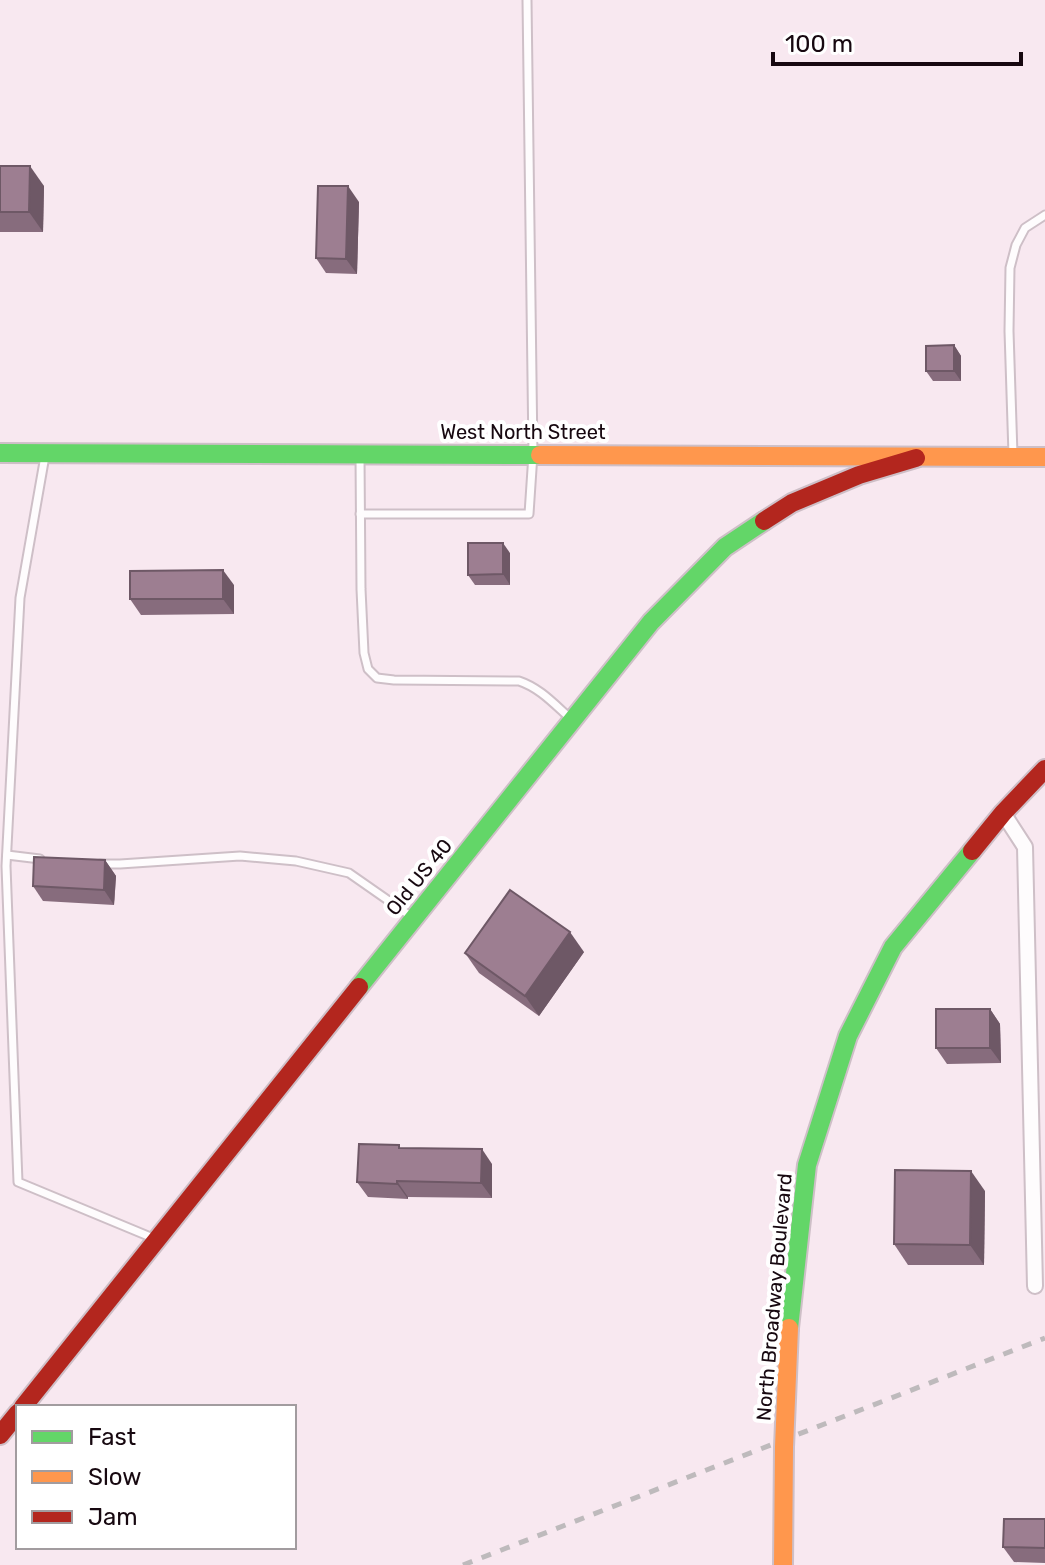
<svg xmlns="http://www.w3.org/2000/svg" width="1045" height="1565" font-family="Rubik,sans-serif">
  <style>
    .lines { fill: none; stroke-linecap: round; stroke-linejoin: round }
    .lane-casing { stroke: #cebfc7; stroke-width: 11 }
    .street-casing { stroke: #cebfc7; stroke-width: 18 }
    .fast-casing { stroke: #cebfc7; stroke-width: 22 }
    .slow-casing { stroke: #cebfc7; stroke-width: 22 }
    .jam-casing { stroke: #cebfc7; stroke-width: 22 }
    .lane { stroke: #fefcfd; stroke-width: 7 }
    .street { stroke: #fefcfd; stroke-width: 14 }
    .fast { stroke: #63d668; stroke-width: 18 }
    .slow { stroke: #ff974d; stroke-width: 18 }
    .jam { stroke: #b3261e; stroke-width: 18 }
    .rail { stroke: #bebabc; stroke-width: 5; stroke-dasharray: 10 10; stroke-linecap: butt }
    .slow-bridge-casing { stroke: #cebfc7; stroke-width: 22; stroke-linecap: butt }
    .slow-bridge { stroke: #ff974d; stroke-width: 18 }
    .wall { fill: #876c7d }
    .shaded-wall { fill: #6e5866 }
    .building { fill: #9d7e91; stroke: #6e5866; stroke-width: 2 }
    .labels { text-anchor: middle; stroke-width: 8; stroke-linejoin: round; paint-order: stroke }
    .street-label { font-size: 20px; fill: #170810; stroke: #fff }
  </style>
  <rect width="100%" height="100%" fill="#f8e8f0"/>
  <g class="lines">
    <defs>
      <g id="lane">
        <path d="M1013 455 1009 331 1010 268 1016 245 1025 228 1045 215"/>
        <path d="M45 456 20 598 6 866 18 1182 153 1238"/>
        <path d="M360 456 361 589 364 653 368 669 377 678 394 680 519 681C540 688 554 704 570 718"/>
        <path d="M360 514H529L533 454 527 0"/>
        <path d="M7 855 40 859"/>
        <path d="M100 864H120L240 856 296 861 349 873 412 917"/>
      </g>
      <path id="street" d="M1003 813 1025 847 1035 1286"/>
      <g id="fast">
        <path d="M0 453 540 455"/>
        <path d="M359 987 651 622 725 547 764 521"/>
        <path d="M789 1328 807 1165 848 1036 893 947 972 851"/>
      </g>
      <path id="slow" d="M540 455 1045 457"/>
      <g id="jam">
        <path d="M764 521 792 503 859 475 916 458"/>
        <path d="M972 851 1003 813 1045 769"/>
        <path d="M23 1407 359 987"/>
        <path d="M0 1435 18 1413"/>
      </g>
    </defs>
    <!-- lane casing -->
    <use href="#lane" class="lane-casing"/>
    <!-- street casing -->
    <use href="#street" class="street-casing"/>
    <!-- fast casing -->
    <use href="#fast" class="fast-casing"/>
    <!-- slow casing -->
    <use href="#slow" class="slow-casing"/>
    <!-- jam casing -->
    <use href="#jam" class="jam-casing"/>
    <!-- lane -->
    <use href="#lane" class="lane"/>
    <!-- street -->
    <use href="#street" class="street"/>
    <!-- fast -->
    <use href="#fast" class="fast"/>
    <!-- slow -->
    <use href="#slow" class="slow"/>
    <!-- jam -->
    <use href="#jam" class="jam"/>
    <!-- rail -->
    <path class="rail" d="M463 1565 1045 1338"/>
    <defs>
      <path id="slow-bridge" d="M783 1565 784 1447 789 1328"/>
    </defs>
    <!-- slow-bridge casing -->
    <use href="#slow-bridge" class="slow-bridge-casing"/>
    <!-- slow-bridge -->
    <use href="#slow-bridge" class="slow-bridge"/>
  </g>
  <!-- wall -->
  <g class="wall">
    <path d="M0 166 44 186 43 232H0Z"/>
    <path d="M359 202 357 274 326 273 316 258Z"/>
    <path d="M954 345 961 356V381H933L926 371Z"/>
    <path d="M510 553V585H475L468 575Z"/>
    <path d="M234 585V614L141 615 130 599Z"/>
    <path d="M105 860 116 876 114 905 43 901 33 886Z"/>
    <path d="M584 952 539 1016 479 973 465 953Z"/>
    <path d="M990 1009 1000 1024 1001 1063 947 1064 936 1048Z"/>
    <path d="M401 1148 492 1164V1198L408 1197V1199L368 1197 357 1182Z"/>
    <path d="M985 1191 984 1265H908L894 1244Z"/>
    <path d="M1045 1519V1563L1014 1562 1003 1547Z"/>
  </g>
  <!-- shaded-wall -->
  <g class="shaded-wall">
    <path d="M30 166 44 186 43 232 29 212Z"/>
    <path d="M348 186 359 202 357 274 346 259Z"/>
    <path d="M954 345 961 356V381L954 371Z"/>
    <path d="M503 543 510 553V585L503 574Z"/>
    <path d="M223 570 234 585V614L223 599Z"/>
    <path d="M105 860 116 876 114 905 104 890Z"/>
    <path d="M570 932 584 952 539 1016 525 996Z"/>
    <path d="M990 1009 1000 1024 1001 1063 990 1048Z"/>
    <path d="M482 1149 492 1164V1198L481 1183Z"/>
    <path d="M971 1171 985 1191 984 1265 970 1245Z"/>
    <path d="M397 1181 408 1197V1199L397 1184Z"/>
  </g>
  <!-- building -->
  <g class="building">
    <path d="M0 166H30L29 212H0Z"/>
    <path d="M318 186H348L346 259 316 258Z"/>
    <path d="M954 345V371H926V346Z"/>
    <path d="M468 543H503V574L468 575Z"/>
    <path d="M223 570V599H130V571Z"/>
    <path d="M34 857 105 860 104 890 33 886Z"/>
    <path d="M510 890 570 932 525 996 465 953Z"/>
    <rect x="936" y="1009" width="54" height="39"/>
    <path d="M359 1144 399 1145V1148L482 1149 481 1183 397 1181V1184L357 1182Z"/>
    <path d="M895 1170 971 1171 970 1245 894 1244Z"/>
    <path d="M1004 1519H1045V1548L1003 1547Z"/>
  </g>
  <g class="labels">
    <!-- street labels -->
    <g class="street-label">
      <text x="523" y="439">West North Street</text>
      <text transform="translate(419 877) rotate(-51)" y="7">Old US 40</text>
      <text transform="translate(774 1297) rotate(-85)" y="7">North Broadway Boulevard</text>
    </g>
  </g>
  <!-- legend -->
  <rect x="16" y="1405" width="280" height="144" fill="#ffffff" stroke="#a29c9f" stroke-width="2"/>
  <rect x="32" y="1431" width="40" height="12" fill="#63d668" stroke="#a29c9f" stroke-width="2"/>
  <text x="88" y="1445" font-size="24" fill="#170810">Fast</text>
  <rect x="32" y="1471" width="40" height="12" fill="#ff974d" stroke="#a29c9f" stroke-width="2"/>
  <text x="88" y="1485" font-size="24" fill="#170810">Slow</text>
  <rect x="32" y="1511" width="40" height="12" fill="#b3261e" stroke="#a29c9f" stroke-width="2"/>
  <text x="88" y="1525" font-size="24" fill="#170810">Jam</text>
  <!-- scale -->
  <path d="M773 52v12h248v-12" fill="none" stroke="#170810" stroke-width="4"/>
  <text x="785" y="52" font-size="24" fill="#170810" stroke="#ffffff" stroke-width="6" paint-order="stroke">100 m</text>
</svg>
